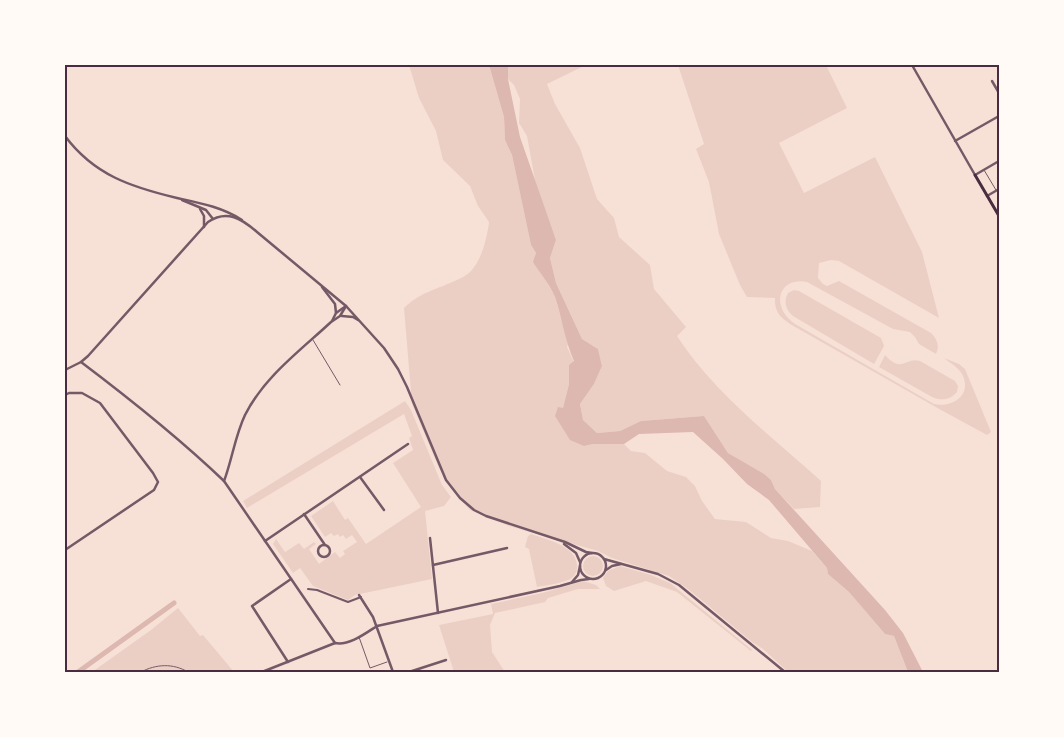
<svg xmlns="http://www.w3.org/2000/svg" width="1064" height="737" font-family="Roboto,sans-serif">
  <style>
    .green { fill: #ebcfc5 }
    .water { fill: #dcb8b0 }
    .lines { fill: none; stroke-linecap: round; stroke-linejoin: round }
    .canal { stroke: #dcb8b0; stroke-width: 5 }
    .service { stroke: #755966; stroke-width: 1 }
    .pedestrian { stroke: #755966; stroke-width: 2 }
    .minor { stroke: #755966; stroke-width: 2.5 }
    .tertiary { stroke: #755966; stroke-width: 2.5 }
    .secondary { stroke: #4a2c40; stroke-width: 3 }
    .neatline { fill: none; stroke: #4a2c40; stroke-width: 2 }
  </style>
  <rect width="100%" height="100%" fill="#f7e1d7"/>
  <!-- green -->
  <g class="green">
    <path d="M409 65H489L504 117 505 140 512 155 531 245 536 253 534 262 554 294 565 332 568 344 567 347 574 362 569 365V384L563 408 584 446 593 444H624L631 451 645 453 667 471 686 477 695 486 702 501 715 519 746 522 771 538 788 541 812 551 827 568 828 574 849 592 885 634 894 636 908 672H788L763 649 752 642 688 589 669 576 612 558 598 551 509 526 470 510 454 492 439 468 412 404 404 308C421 291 442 288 463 277 480 269 487 239 489 222L478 206 470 186 443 160 436 131 419 98Z"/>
    <path d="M508 65H586L547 84 555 104 580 148 597 199 614 218 619 237 650 265 654 289 686 327 677 336C714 393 771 436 821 481L820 507 794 509 775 489 771 480 728 453 704 416 641 421 620 431 597 433 583 420 580 404 594 384 602 366 598 349 582 339 556 283 550 258 556 240 536 186 527 136 519 123 520 99 514 85 508 79Z"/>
    <path d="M678 65H831L827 67 847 108 779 143 804 193 875 157 922 252 939 318 839 261 831 260 819 263 818 278 823 284 827 286 839 281 931 333C937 339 940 346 936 354L919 344 915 337 910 332 893 329 807 282C778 276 770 307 795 324L934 404C952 408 973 395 962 374 958 367 950 363 944 358L959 364 965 369 991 432 987 435 941 410 790 324C780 317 774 311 775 298L747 297 740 285 719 234 709 182 696 149 704 144Z"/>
    <path d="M794 290 799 291 881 338 884 346 874 364 793 316C786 310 783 302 788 293Z"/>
    <path d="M885 355C902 374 905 357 920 361L955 381 958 386 957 392C950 400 942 401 932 397L879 367Z"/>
    <path d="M405 401 411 410 442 485 451 497 444 506 425 511 432 579 355 595 348 600 313 586 300 568 293 573 273 544 276 539 285 552 299 543 304 549 314 542 316 544 309 549 319 564 335 552 340 558 345 554 343 551 357 542 352 535 346 539 343 535 340 537 338 534 334 536 331 533 325 537 311 516 333 501 345 520 348 518 366 544 421 507 393 463 413 450 409 438 412 436 404 414 247 508 243 501Z"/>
    <path d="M531 534C548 540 579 546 577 569 576 574 573 578 568 580 558 584 547 585 537 587L529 549 525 547 528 536Z"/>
    <circle cx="593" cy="566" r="10"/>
    <path d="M620 566 651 575 670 583 752 650 751 651 677 592 646 581 614 591 606 586 603 578 608 571Z"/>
    <path d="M583 581 596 585 600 589H578L548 598 545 602 495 613 490 625 492 652 505 672H454L439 625 493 614 491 604 542 593Z"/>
    <path d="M178 608 200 636 203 635 234 672H92L151 630Z"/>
  </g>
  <!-- water -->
  <path class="water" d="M489 65H508V79L520 137 556 240 550 258 556 283 582 339 598 349 602 366 594 384 580 404 583 420 597 433 620 431 641 421 704 416 728 453 764 474 771 480 775 489 885 610 903 633 923 672H908L894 636 885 634 849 592 828 574 827 568 769 500 747 484 723 459 693 432 639 434 624 444H593L584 446 570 440 555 416 558 407 563 408 569 384V365L574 361C565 341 562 318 555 297 550 285 540 273 533 262L536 253 531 245 512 155 505 140 504 117Z"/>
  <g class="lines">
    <!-- canal -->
    <path class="canal" d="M78 672 174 603"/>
    <!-- service -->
    <g class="service">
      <path d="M984 170 996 190"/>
      <path d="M313 340 340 385"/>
      <path d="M359 637 370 668 387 662"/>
      <path d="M141 672C156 664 173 663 188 672"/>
    </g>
    <!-- pedestrian -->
    <path class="pedestrian" d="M308 589 317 590 348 602 361 597"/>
    <!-- minor -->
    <g class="minor">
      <path d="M992 81 999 93"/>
      <path d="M65 136C94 175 131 187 177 198 200 203 222 207 242 220"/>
      <path d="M955 141 999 116"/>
      <path d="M975 175 999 161"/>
      <path d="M987 196 999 189"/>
      <path d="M182 200 206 210 213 219"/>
      <path d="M200 209 204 216V227"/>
      <path d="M322 287 335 304 336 313"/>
      <path d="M342 316 353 317 358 320"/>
      <path d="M332 321 336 313 346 306"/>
      <path d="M81 362C130 399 179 438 224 481L335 643"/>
      <path d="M65 395 69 393H82L100 403 153 473 158 482 154 490 65 550"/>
      <path d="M360 477 384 510"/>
      <path d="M224 481C232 460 235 436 245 415 264 377 301 350 331 322L340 316 346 306"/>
      <path d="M304 514 325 545"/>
      <path d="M430 538 438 613"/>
      <path d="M265 541 408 444"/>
      <circle cx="324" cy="551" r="6"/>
      <path d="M433 565 507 548"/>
      <path d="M572 582 578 575 580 566"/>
      <path d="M359 595 373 617 393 672"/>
      <path d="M288 662 252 606 291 579"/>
      <path d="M262 672 335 643C349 646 366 633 377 626L560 586 581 580 589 579"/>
      <path d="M409 672 446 660"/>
    </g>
    <!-- tertiary -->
    <g class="tertiary">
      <path d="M912 65 975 175"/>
      <path d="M65 370 81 362 88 356 208 222C227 209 242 219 257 232L346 306 384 348 398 369 407 387 446 480 460 498 474 510 486 516 565 542 586 552 592 553"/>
      <path d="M564 544 576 553 580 562"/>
      <circle cx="593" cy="566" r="13"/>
      <path d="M604 559 658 574 679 585 785 672"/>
      <path d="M606 570 612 566 621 564"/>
    </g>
    <!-- secondary -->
    <path class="secondary" d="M975 175 999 216"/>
  </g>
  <!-- border -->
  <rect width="1064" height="737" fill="none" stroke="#fffaf5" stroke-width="132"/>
  <rect x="66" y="66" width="932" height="605" class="neatline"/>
</svg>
